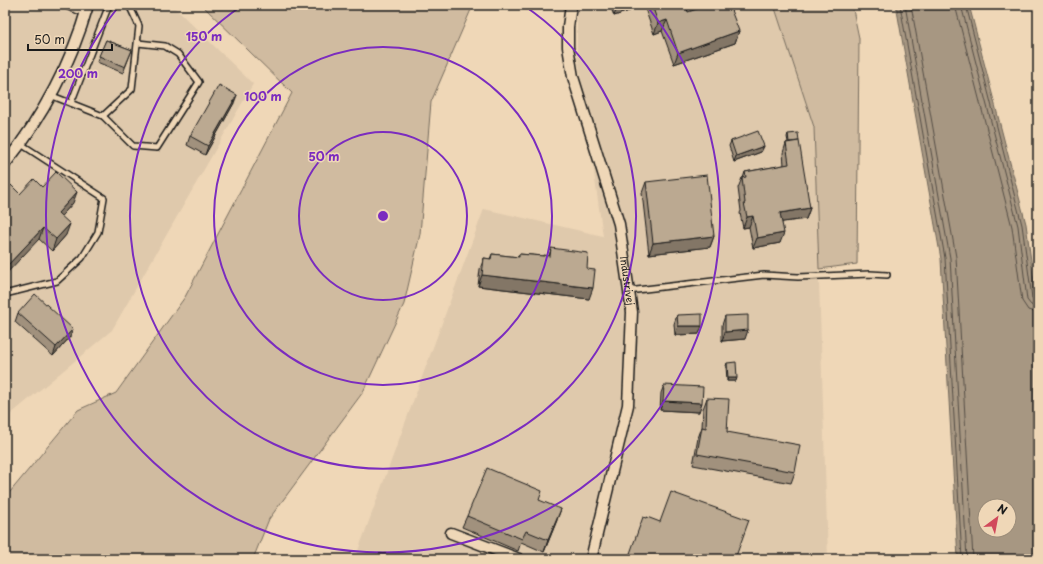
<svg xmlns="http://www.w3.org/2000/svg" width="1043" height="564" font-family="'Playpen Sans',sans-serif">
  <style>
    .built { fill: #dfc9ac }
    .green { fill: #d0bba0; stroke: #766c5e }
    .water { fill: #a79782; stroke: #6f6659; fill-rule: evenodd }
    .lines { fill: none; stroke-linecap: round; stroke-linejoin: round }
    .shore { stroke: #544d45; stroke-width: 1 }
    .service-casing { stroke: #1c1c1c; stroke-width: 8 }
    .minor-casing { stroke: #1c1c1c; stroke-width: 13 }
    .service { stroke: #efd7b7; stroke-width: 5 }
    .minor { stroke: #efd7b7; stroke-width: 10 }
    .wall { fill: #a1917d; stroke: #1c1c1c }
    .shaded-wall { fill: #837666; stroke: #1c1c1c }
    .building { fill: #bba991; stroke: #1c1c1c }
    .ring { fill: none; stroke: #7b2cbf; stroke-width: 2 }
    .labels { text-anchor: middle; stroke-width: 3; stroke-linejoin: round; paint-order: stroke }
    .street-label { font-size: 10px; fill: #1c1c1c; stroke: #efd7b7 }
    .centre { fill: #7b2cbf; stroke: #efd7b7; stroke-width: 2 }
    .ring-label { font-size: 12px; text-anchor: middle; font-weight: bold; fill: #7b2cbf; stroke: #efd7b7; stroke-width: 3; stroke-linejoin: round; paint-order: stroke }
  </style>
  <rect width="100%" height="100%" fill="#efd7b7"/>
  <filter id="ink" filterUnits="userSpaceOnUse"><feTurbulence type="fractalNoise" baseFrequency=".025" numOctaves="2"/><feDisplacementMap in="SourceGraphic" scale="8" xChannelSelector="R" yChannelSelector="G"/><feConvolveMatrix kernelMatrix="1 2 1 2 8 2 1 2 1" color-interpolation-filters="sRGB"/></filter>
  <g filter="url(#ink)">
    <!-- built -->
    <g class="built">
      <path d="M5 5H172L253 84 112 330 5 419Z"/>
      <path d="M579 5H774L814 127 828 559H355L484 209 603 236 577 53V14Z"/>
    </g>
    <!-- green -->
    <g class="green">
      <path d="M202 5H473L431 102 420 234 404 304 363 392 269 519 253 559H5V498L78 410 116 393 185 297 292 93Z"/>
      <path d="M774 5H852L859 38 857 264 819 269 814 127Z"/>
    </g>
    <!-- water -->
    <path class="water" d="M896 5H969L1026 224 1038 312V559H958L941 259ZM985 506H1009V530H985Z"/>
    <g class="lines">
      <!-- shore -->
      <g class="shore">
        <path d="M900 5 945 258 962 559"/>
        <path d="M905 5 950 258 967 559"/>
        <path d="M911 5 956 257 973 559"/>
        <path d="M955 5 1012 227 1022 301 1028 310 1038 313"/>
        <path d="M961 5 1018 226 1027 300 1031 305 1038 307"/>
        <path d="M966 5 1022 225 1032 298 1035 301 1038 302"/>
      </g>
      <defs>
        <g id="service">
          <path d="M50 95 103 116 132 89 139 26 129 5"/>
          <path d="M71 103 109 5"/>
          <path d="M103 116 133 146 157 148 199 82 178 54 165 46 138 43"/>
          <path d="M628 291 764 275 798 277 870 274 887 275"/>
          <path d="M5 294 57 281 82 258 98 232 104 198 21 144"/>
        </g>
        <g id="minor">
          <path d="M70 5 86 11"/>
          <path id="s1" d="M571 5 568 27V47L573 77 619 224 632 312 628 405 591 559"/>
          <path d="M5 164C42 118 72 62 88 5"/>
          <path d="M451 533 519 559"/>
        </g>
      </defs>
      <!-- service casing -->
      <use href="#service" class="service-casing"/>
      <!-- minor casing -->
      <use href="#minor" class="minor-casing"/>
      <!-- service -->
      <use href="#service" class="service"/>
      <!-- minor -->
      <use href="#minor" class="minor"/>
    </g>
    <!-- wall -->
    <g class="wall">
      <path d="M610 5H686L688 12 739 31 735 43 674 64 662 31 654 34 644 6 614 16Z"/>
      <path d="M106 40 132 50 123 73 97 62Z"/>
      <path d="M234 103 205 155 187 145 190 136Z"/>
      <path d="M788 134 810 208 806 219 782 222 780 243 753 248 749 227 743 228 740 213 741 211 738 188 742 178H743L745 172 784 165 783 153 786 143 788 142 787 137Z"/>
      <path d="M731 141 764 146 761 152 734 162 729 146Z"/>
      <path d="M646 182 714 236 710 247 649 254 642 193Z"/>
      <path d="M42 187 73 203 61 216 66 235 52 251 39 239 20 194Z"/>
      <path d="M551 248 587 269 589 299 478 286 480 269 484 258 490 259 492 254 518 257 519 254 544 256H549Z"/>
      <path d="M18 313 70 337 53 356 15 322Z"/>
      <path d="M677 315 699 334 675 335 674 324Z"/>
      <path d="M725 316 745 339 722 341V325Z"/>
      <path d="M727 363 736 381H727L726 366Z"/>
      <path d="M664 385 699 412 660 410 661 393Z"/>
      <path d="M707 398 727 432 795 472 791 483 693 465 698 438 702 427 703 409Z"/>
      <path d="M539 500 557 520 544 552 521 542 518 551 462 527 467 516Z"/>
    </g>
    <!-- shaded-wall -->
    <g class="shaded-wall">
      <path d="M618 5H645L644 6 614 16Z"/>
      <path d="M667 20 662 31 654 34 658 23Z"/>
      <path d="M739 31 735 43 674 64 678 53Z"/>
      <path d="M237 95 234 103 205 155 208 146Z"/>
      <path d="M764 146 761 152 734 162 736 156Z"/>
      <path d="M77 192 73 203 54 224 58 213Z"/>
      <path d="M810 208 806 219 776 223 780 213Z"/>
      <path d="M753 216 749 227 743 228 747 217Z"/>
      <path d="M70 224 66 235 52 251 56 239Z"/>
      <path d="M43 228 39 239 5 275V268Z"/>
      <path d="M784 233 780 243 753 248 757 238Z"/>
      <path d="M714 236 710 247 649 254 653 243Z"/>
      <path d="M482 275 593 288 589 299 478 286Z"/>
      <path d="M678 326H702L699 334 675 335Z"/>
      <path d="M73 329 70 337 53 356 56 347Z"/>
      <path d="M748 330 745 339 722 341 725 332Z"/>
      <path d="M728 378H737L736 381H727Z"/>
      <path d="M663 401 702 403 699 412 660 410Z"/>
      <path d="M561 509 557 520 544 552 548 540Z"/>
    </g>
    <!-- building -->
    <g class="building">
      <path d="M652 5H686L688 12 708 5H729L739 31 678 53 667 20 658 23Z"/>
      <path d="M106 40 132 50 125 67 99 56Z"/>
      <path d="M219 85 237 95 208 146 190 136Z"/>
      <path d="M758 131 764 146 736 156 731 141Z"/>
      <path d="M798 133 799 141 789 142 788 134Z"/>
      <path d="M799 141 810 208 780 213 784 233 757 238 753 216 747 217 744 203H745L742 178 746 177 745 172 789 164 786 143Z"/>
      <path d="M56 172 77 192 58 213 70 224 56 239 43 228 5 268V191L11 185 20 194 34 179 42 187Z"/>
      <path d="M707 175 714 236 653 243 646 182Z"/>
      <path d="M551 248 588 253 587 269 595 270 593 288 482 275 484 258 491 259 492 254 519 257V254L544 256V255L550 256Z"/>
      <path d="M35 294 73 329 56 347 18 313Z"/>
      <path d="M702 314V326H678L677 315Z"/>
      <path d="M748 315V330L725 332V316Z"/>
      <path d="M736 362 737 378H728L727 363Z"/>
      <path d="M664 385 703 387 702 403 663 401Z"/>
      <path d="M707 398 729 399 727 432 800 445 795 472 697 454 702 427 706 428Z"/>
      <path d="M487 468 542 491 539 500 561 509 548 540 526 531 522 539 467 516Z"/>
      <path d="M671 492 749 520 735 559H628L643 517 646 518 647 517 660 522Z"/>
    </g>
  </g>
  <!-- distance rings -->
  <g class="ring">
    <circle cx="383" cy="216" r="84"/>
    <circle cx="383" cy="216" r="169"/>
    <path d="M523 5A253 253 0 1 1 243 5"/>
    <path d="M647 6A337 337 0 1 1 119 6"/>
  </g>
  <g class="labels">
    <!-- street labels -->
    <g class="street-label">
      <text dy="4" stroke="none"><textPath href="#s1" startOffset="284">Industrivej</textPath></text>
    </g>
  </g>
  <circle cx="383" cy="216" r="6" class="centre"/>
  <g class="ring-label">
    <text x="204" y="41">150 m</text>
    <text x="78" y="78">200 m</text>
    <text x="263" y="101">100 m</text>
    <text x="324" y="161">50 m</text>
  </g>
  <!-- margin -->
  <rect width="1043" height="564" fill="none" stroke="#efd7b7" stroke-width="20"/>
  <rect x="10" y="10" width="1023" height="544" fill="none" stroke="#1c1c1c" stroke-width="1.5" filter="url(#ink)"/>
  <!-- north arrow -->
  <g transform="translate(997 518) rotate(32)"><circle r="19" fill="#efd7b7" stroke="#9b8c79"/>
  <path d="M0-3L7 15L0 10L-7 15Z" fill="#d1495b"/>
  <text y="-6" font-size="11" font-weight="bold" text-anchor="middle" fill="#1c1c1c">N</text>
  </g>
  <!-- scale -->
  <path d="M28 44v6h84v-6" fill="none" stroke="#1c1c1c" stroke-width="2"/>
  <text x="34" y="44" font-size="12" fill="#1c1c1c" stroke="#efd7b7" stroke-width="3" paint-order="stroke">50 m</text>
</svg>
